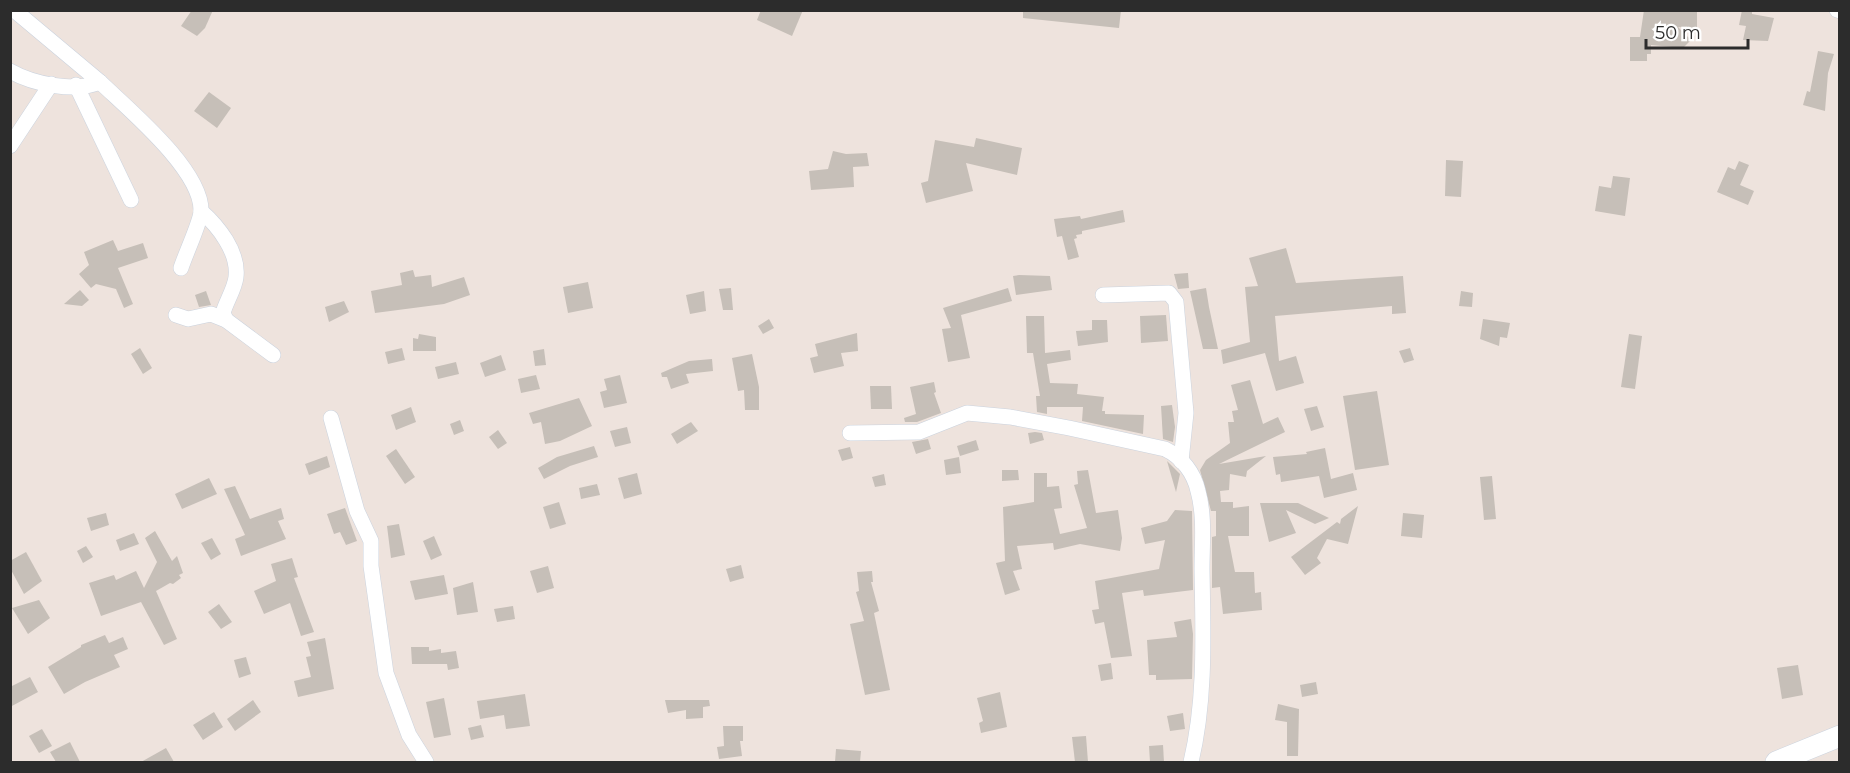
<svg xmlns="http://www.w3.org/2000/svg" width="1850" height="773" font-family="Montserrat,sans-serif">
  <style>
    .building { fill: #c6bfb8 }
    .lines { fill: none; stroke-linecap: round; stroke-linejoin: round }
    .street-casing { stroke: #cbd3de; stroke-width: 16 }
    .secondary-casing { stroke: #cbd3de; stroke-width: 22 }
    .street { stroke: #fff; stroke-width: 15 }
    .secondary { stroke: #fff; stroke-width: 21 }
  </style>
  <rect width="100%" height="100%" fill="#eee3dd"/>
  <!-- building -->
  <g class="building">
    <path d="M192 10H213L205 28 197 36 181 26Z"/>
    <path d="M761 10H803L792 36 757 20Z"/>
    <path d="M1023 10H1121L1119 28 1023 18Z"/>
    <path d="M1644 10H1697V28L1678 27 1691 40 1683 48 1651 45V54H1647V61H1630V37H1640Z"/>
    <path d="M1742 10H1752V14L1774 18 1768 41 1743 40 1746 26 1739 25Z"/>
    <path d="M1818 51 1834 54 1828 73 1825 111 1803 105 1807 91 1810 92Z"/>
    <path d="M209 92 231 108 217 128 194 111Z"/>
    <path d="M976 138 1022 148 1017 175 966 163 973 191 926 203 921 183 928 181 935 140 974 147Z"/>
    <path d="M833 151 846 154 867 153 869 166 853 167 854 187 811 190 809 171 828 169Z"/>
    <path d="M1446 160 1463 161 1461 197 1445 196Z"/>
    <path d="M1739 161 1749 165 1740 185 1754 191 1748 205 1717 192 1728 167 1735 170Z"/>
    <path d="M1613 176 1630 178 1625 216 1595 211 1599 186 1611 188Z"/>
    <path d="M1123 210 1125 222 1082 231V234L1076 235 1077 238 1074 239 1079 257 1068 260 1062 236 1057 237 1054 219 1080 216 1081 219Z"/>
    <path d="M113 240 118 251 143 243 148 258 118 268 133 304 124 308 116 289 96 284 91 288 79 274 89 265 84 252Z"/>
    <path d="M1286 248 1296 283 1403 276 1406 313 1392 314V306L1275 316 1279 361 1296 356 1304 383 1276 391 1265 353 1223 364 1221 350 1250 342 1245 287 1258 286 1249 258Z"/>
    <path d="M413 270 415 277 431 275 432 287 464 277 470 295 444 304 375 313 371 291 402 285 400 273Z"/>
    <path d="M1188 273 1189 288 1178 289 1174 274Z"/>
    <path d="M1019 275 1050 276 1052 290 1016 295 1013 276Z"/>
    <path d="M588 282 593 308 568 313 563 287Z"/>
    <path d="M731 288 733 310H723L719 289Z"/>
    <path d="M1008 288 1012 301 961 315 970 358 948 362 942 329 951 328 943 308Z"/>
    <path d="M1206 288 1209 307 1218 349H1203L1190 291Z"/>
    <path d="M80 290 89 300 82 306 64 304Z"/>
    <path d="M206 291 211 305 199 307 195 295Z"/>
    <path d="M704 291 706 311 690 314 686 295Z"/>
    <path d="M1461 291 1473 293 1472 307 1459 306Z"/>
    <path d="M344 301 349 312 329 322 325 307Z"/>
    <path d="M1166 315 1168 341 1141 343 1140 316Z"/>
    <path d="M1026 316H1044L1045 353 1070 350 1071 360 1047 364 1050 383 1078 384 1077 394 1104 397 1102 411H1105V414L1144 415 1143 434 1082 421 1083 407H1047V414L1037 412 1036 396H1040L1033 353H1027Z"/>
    <path d="M769 319 774 328 763 334 758 326Z"/>
    <path d="M1483 319 1510 323 1507 338 1500 337 1499 346 1480 339Z"/>
    <path d="M1092 320H1107L1108 342 1078 346 1076 331 1092 330Z"/>
    <path d="M857 333 858 351 841 353 844 366 814 373 810 358 818 356 815 344Z"/>
    <path d="M419 334 436 337V351H413V338L418 339Z"/>
    <path d="M1629 334 1642 336 1635 389 1621 387Z"/>
    <path d="M140 348 152 368 143 374 131 354Z"/>
    <path d="M402 348 405 360 388 364 385 352Z"/>
    <path d="M1410 348 1414 360 1404 363 1399 351Z"/>
    <path d="M544 349 546 365 535 366 533 351Z"/>
    <path d="M752 354 759 387V410H745L744 390 738 391 732 358Z"/>
    <path d="M501 355 506 370 485 377 480 363Z"/>
    <path d="M712 359 713 371 686 374 689 383 671 389 667 377H662L661 373 689 361Z"/>
    <path d="M456 362 459 374 438 379 435 367Z"/>
    <path d="M536 375 540 389 521 393 518 379Z"/>
    <path d="M620 375 627 403 604 408 600 392 607 390 604 379Z"/>
    <path d="M1250 380 1263 424 1278 417 1285 432 1219 464 1266 456 1247 471 1246 477 1230 474 1229 490 1220 491 1221 502H1233V508L1249 506V536H1228L1235 572H1254L1255 593 1261 592 1262 610 1223 614 1220 587 1212 588V537L1216 536V511H1211L1200 470 1206 460 1230 443 1228 422H1234L1232 411 1238 410 1231 385Z"/>
    <path d="M934 382 936 392 934 393 941 413 917 422H905L904 418 916 414 910 387Z"/>
    <path d="M870 386H891L892 409H871Z"/>
    <path d="M1377 391 1389 465 1355 470 1343 396Z"/>
    <path d="M579 398 592 426 560 441 545 444 541 422 533 424 529 413Z"/>
    <path d="M1172 405 1175 427 1173 442 1163 439 1161 406Z"/>
    <path d="M1317 406 1324 427 1311 431 1304 409Z"/>
    <path d="M411 407 416 422 396 430 391 415Z"/>
    <path d="M460 420 464 431 454 435 450 424Z"/>
    <path d="M691 422 698 431 677 444 671 434Z"/>
    <path d="M627 427 631 443 615 447 610 431Z"/>
    <path d="M498 430 507 443 498 449 489 437Z"/>
    <path d="M1035 432 1042 433 1044 440 1030 444 1028 433Z"/>
    <path d="M928 439 931 449 916 454 912 442Z"/>
    <path d="M976 440 979 450 960 456 957 446Z"/>
    <path d="M594 446 598 457 570 466 544 479 538 468 557 457Z"/>
    <path d="M850 447 853 458 842 461 838 450Z"/>
    <path d="M1325 448 1331 479 1353 473 1357 490 1324 498 1319 476 1281 482 1280 474 1276 475 1273 457 1307 454 1306 452Z"/>
    <path d="M396 449 415 477 405 484 386 456Z"/>
    <path d="M327 456 330 467 309 475 305 464Z"/>
    <path d="M959 457 961 473 946 475 944 460Z"/>
    <path d="M1167 461 1180 474 1176 492Z"/>
    <path d="M1002 470H1018L1019 480 1002 481Z"/>
    <path d="M1088 470 1096 513 1118 510 1122 538 1120 551 1080 544 1054 550 1053 543 1017 546 1022 569 1013 571 1020 590 1005 595 996 563 1005 561 1003 507 1034 502V473H1047V487L1059 486 1062 508 1054 509 1060 534 1087 528 1074 485 1078 484 1077 471Z"/>
    <path d="M637 473 642 494 624 499 618 478Z"/>
    <path d="M884 474 886 485 875 487 872 477Z"/>
    <path d="M1492 476 1496 519 1484 520 1480 477Z"/>
    <path d="M209 478 217 494 182 509 175 494Z"/>
    <path d="M597 484 600 495 581 499 579 488Z"/>
    <path d="M235 486 250 519 281 508 284 519 278 521 286 539 241 556 235 539 245 535 224 489Z"/>
    <path d="M559 502 566 524 550 529 543 507Z"/>
    <path d="M1260 503H1298L1329 518 1315 524 1286 510 1296 533 1269 542Z"/>
    <path d="M1358 506 1348 544 1327 539 1317 558 1321 563 1305 575 1291 557 1337 522 1340 524 1341 519Z"/>
    <path d="M345 508 357 541 346 545 340 532 334 534 327 514Z"/>
    <path d="M1175 510 1192 511 1193 590 1144 596 1143 590 1122 593 1132 656 1111 658 1104 622 1095 624 1092 610 1099 609 1095 581 1159 569 1165 540 1145 544 1141 528 1167 521Z"/>
    <path d="M106 513 109 525 91 531 87 518Z"/>
    <path d="M1403 513 1424 515 1422 538 1401 536Z"/>
    <path d="M399 524 405 555 391 558 387 526Z"/>
    <path d="M155 531 172 561 177 556 183 573 179 575 181 578 173 584 170 583 156 591 177 639 164 645 141 602 101 616 89 583 114 575 116 580 136 571 144 588 157 562 145 538Z"/>
    <path d="M134 533 139 544 120 551 116 540Z"/>
    <path d="M434 536 442 555 431 560 423 541Z"/>
    <path d="M212 538 221 554 211 560 201 543Z"/>
    <path d="M86 546 93 557 83 563 77 551Z"/>
    <path d="M26 552 42 581 24 594 10 568V561Z"/>
    <path d="M292 558 298 577 294 578 314 632 301 636 290 603 264 614 254 591 276 581 271 564Z"/>
    <path d="M741 565 744 578 730 582 726 569Z"/>
    <path d="M548 566 554 588 537 593 530 571Z"/>
    <path d="M872 571 873 582H871L879 611 874 613 890 690 865 695 850 624 864 621 856 592 859 591 857 572Z"/>
    <path d="M444 575 448 594 415 600 410 581Z"/>
    <path d="M473 582 478 612 457 615 453 588Z"/>
    <path d="M39 600 50 618 28 634 12 608Z"/>
    <path d="M219 604 232 622 221 629 208 612Z"/>
    <path d="M513 606 515 619 497 622 494 609Z"/>
    <path d="M1191 619 1193 634 1192 679 1156 680V675H1149L1147 640 1177 637 1174 622Z"/>
    <path d="M105 635 109 643 123 637 128 649 114 655 120 667 85 682 64 694 48 667 81 647V645Z"/>
    <path d="M325 638 334 689 298 697 294 681 311 677 306 657 311 656 307 642Z"/>
    <path d="M411 647H429V651L441 649V653L456 651 459 668 448 670 447 664H412Z"/>
    <path d="M246 657 251 674 239 678 234 660Z"/>
    <path d="M1111 663 1113 679 1101 681 1098 665Z"/>
    <path d="M1798 665 1803 695 1782 699 1777 668Z"/>
    <path d="M30 677 38 692 10 707V687Z"/>
    <path d="M1316 682 1318 694 1302 697 1300 685Z"/>
    <path d="M1000 692 1007 727 981 733 979 723 983 721 977 698Z"/>
    <path d="M525 694 530 726 506 729 504 715 480 719 477 701Z"/>
    <path d="M444 698 451 735 434 738 426 702Z"/>
    <path d="M253 700 261 712 235 731 227 719Z"/>
    <path d="M665 700H709L710 706 703 707V718L686 719V710L668 713Z"/>
    <path d="M1278 704 1299 709 1298 756H1287V722L1275 720Z"/>
    <path d="M214 712 223 727 203 740 193 725Z"/>
    <path d="M1183 713 1185 729 1170 731 1167 716Z"/>
    <path d="M481 725 484 737 471 740 468 728Z"/>
    <path d="M723 726H743V741H740L742 756 719 759 717 747 724 746Z"/>
    <path d="M42 729 52 746 39 753 29 736Z"/>
    <path d="M1086 736 1088 762H1075L1072 737Z"/>
    <path d="M70 742 80 762H56L50 752Z"/>
    <path d="M1163 745 1164 762H1150L1149 746Z"/>
    <path d="M166 748 174 762H141Z"/>
    <path d="M836 749 861 751 860 762H835Z"/>
  </g>
  <g class="lines">
    <defs>
      <g id="street">
        <path d="M1837 10 1840 11"/>
        <path d="M10 71C33 84 75 93 100 82L14 10"/>
        <path d="M100 82C128 109 202 170 201 211 201 221 185 255 181 268"/>
        <path d="M76 85 131 200"/>
        <path d="M10 146 51 84"/>
        <path d="M201 211C218 226 239 252 236 277 235 288 226 302 223 313L226 320"/>
        <path d="M1103 295 1169 293 1176 302 1186 413 1181 461"/>
        <path d="M176 315 188 319 211 314 226 320 273 355"/>
        <path d="M331 418 357 511 371 541V566L386 673 409 735 426 762"/>
        <path d="M850 433 919 432 967 413 1010 417 1069 428 1165 449C1182 457 1194 473 1198 491 1205 516 1202 544 1202 569 1203 634 1206 699 1191 762"/>
      </g>
      <path id="secondary" d="M1776 762 1840 736"/>
    </defs>
    <!-- street casing -->
    <use href="#street" class="street-casing"/>
    <!-- secondary casing -->
    <use href="#secondary" class="secondary-casing"/>
    <!-- street -->
    <use href="#street" class="street"/>
    <!-- secondary -->
    <use href="#secondary" class="secondary"/>
  </g>
  <!-- border -->
  <rect width="1850" height="773" fill="none" stroke="#2c2c2c" stroke-width="24"/>
  <!-- scale -->
  <path d="M1646 39v9h102v-9" fill="none" stroke="#2c2c2c" stroke-width="3"/>
  <text x="1655" y="39" font-size="18" fill="#2c2c2c" stroke="#ffffff" stroke-width="4.5" paint-order="stroke">50 m</text>
</svg>
